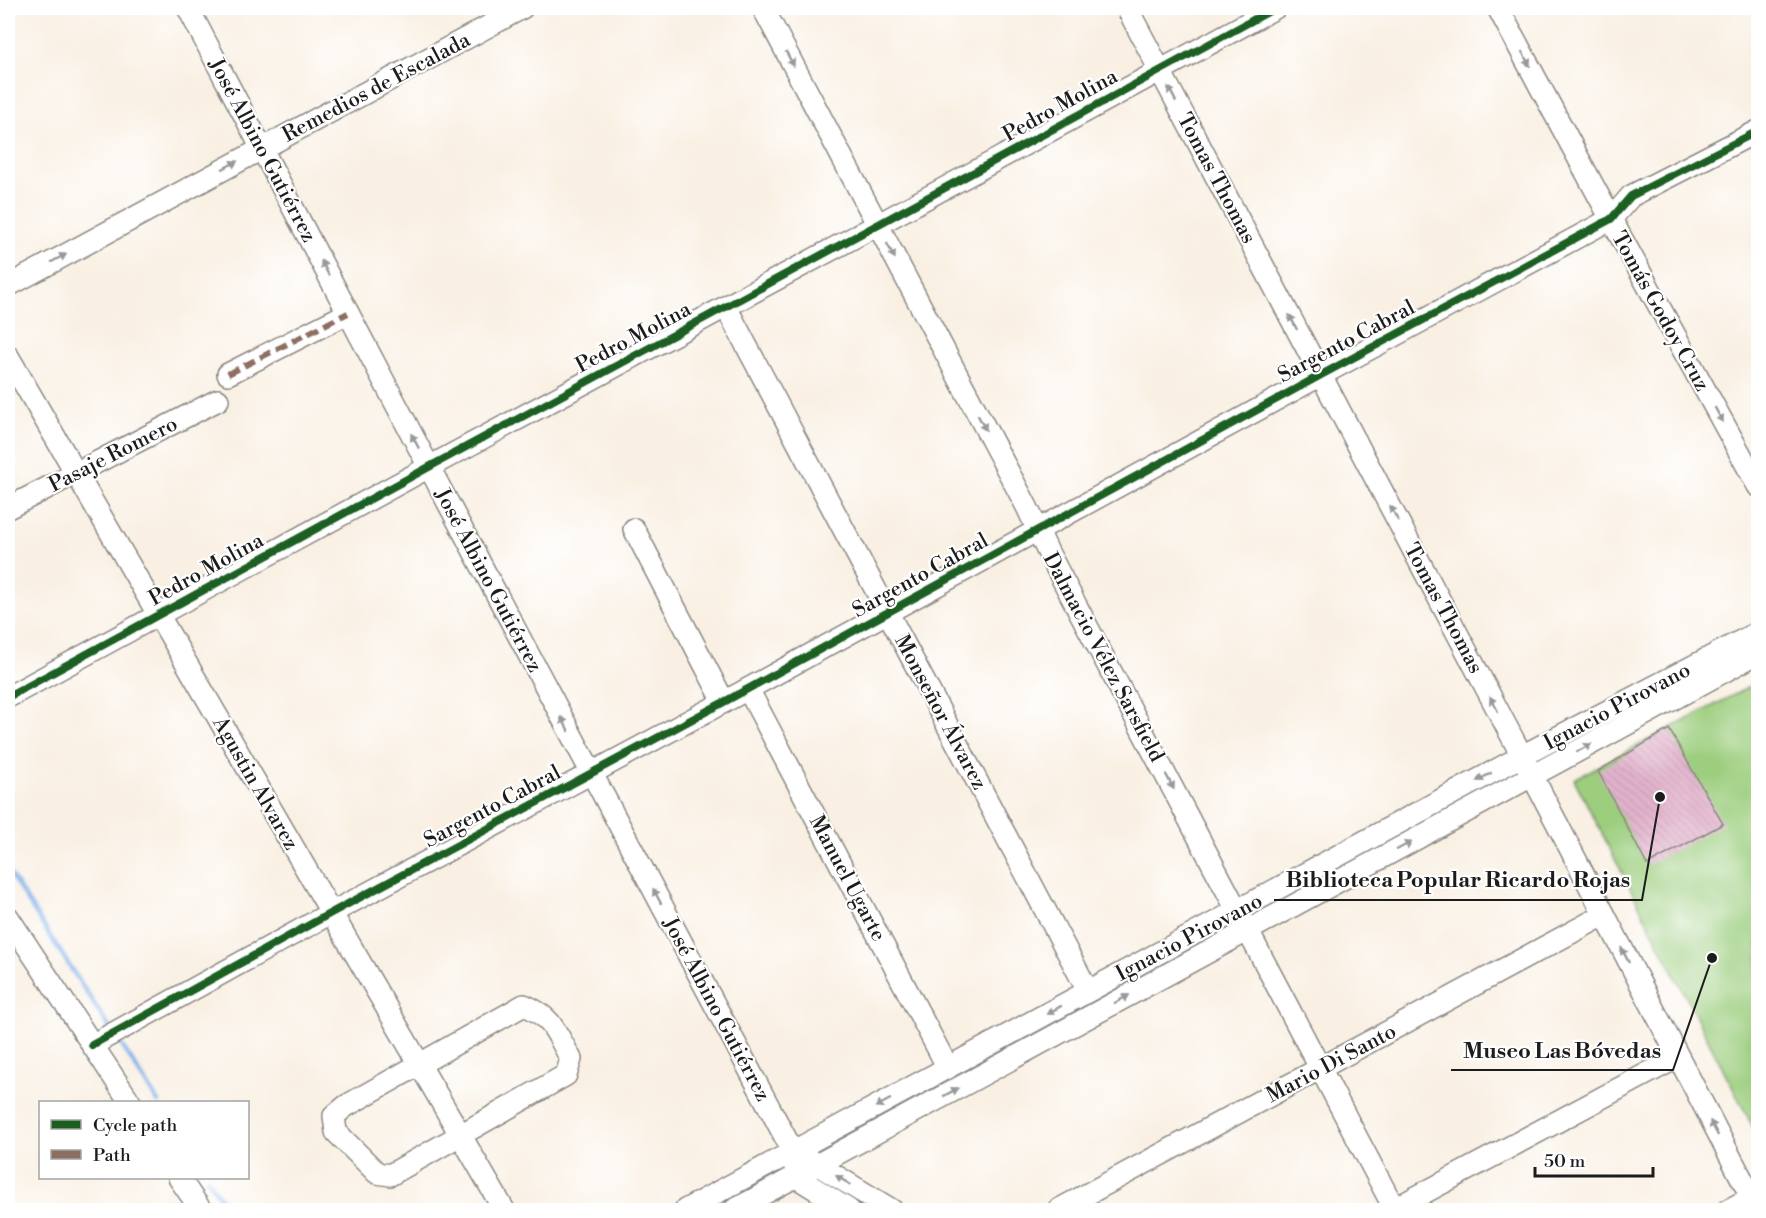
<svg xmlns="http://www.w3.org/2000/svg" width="1766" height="1218" font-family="'Libre Bodoni',serif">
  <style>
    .green { fill: #9cce7e; stroke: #5c754d; stroke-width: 1.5 }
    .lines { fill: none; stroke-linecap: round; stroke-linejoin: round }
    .stream { stroke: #7baee8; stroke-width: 4.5 }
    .building { fill: url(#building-back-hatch) }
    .minor-casing { stroke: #8a8680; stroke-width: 24 }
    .minor { stroke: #fff; stroke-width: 21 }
    .quiet { stroke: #8d6e63; stroke-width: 6; stroke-dasharray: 12 6; stroke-linecap: butt }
    .cycleway-casing { stroke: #fff; stroke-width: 11 }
    .cycleway { stroke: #1b5e20; stroke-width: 8 }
    .oneway { fill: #999 }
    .labels { text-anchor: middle; stroke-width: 4.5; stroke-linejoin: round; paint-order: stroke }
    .street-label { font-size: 21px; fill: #1c1c1c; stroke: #fff }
    .leader { fill: none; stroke: #1c1c1c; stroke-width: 2 }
    .callout-dot { fill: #1c1c1c; stroke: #fff; stroke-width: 2 }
    .callout-label { font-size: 22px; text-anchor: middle; font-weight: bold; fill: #1c1c1c; stroke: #fff; stroke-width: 4.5; stroke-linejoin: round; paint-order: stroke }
  </style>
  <defs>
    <pattern id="building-back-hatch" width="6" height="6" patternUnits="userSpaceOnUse" patternTransform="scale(1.5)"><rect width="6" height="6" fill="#e3b3cd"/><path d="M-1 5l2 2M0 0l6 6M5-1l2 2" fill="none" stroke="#c299af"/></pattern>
  </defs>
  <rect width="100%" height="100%" fill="#fff"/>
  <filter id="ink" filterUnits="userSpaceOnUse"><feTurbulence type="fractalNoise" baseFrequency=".0167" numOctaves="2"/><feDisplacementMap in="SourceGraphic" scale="12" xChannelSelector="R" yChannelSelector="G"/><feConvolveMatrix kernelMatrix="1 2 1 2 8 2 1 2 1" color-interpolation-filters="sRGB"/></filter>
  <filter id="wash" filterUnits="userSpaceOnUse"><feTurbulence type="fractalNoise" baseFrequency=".008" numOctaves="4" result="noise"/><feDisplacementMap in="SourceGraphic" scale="24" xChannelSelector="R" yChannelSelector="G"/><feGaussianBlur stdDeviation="1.35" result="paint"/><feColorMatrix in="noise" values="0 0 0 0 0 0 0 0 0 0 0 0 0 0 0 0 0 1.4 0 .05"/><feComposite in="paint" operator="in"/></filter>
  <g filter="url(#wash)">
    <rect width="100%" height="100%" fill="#f9f0e3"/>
    <!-- green -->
    <path class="green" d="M1758 682V1137L1574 779Z"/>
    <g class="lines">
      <!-- stream -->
      <g class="stream">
        <path d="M8 871 109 1027"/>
        <path d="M119 1041 158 1102"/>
        <path d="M207 1178 228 1210"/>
      </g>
    </g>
    <g id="blocks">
      <!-- building -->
      <path class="building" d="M1669 729 1723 824 1647 865 1598 771Z"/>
    </g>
  </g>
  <g filter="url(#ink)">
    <use href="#blocks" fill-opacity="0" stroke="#8a8680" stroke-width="1.5"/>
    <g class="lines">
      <defs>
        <g id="minor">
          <path d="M188 8 429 467 793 1152 796 1177 849 1210"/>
          <path d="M763 8 1027 507 1048 552 1395 1210"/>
          <path d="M1127 8 1522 756 1758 1210"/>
          <path d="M1498 8 1611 219 1758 486"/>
          <path d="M8 286 522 8"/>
          <path d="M726 307 1088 991"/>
          <path d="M8 356 504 1210"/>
          <path d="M228 374 348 313"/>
          <path d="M8 508 218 400"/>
          <path d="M634 529 724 702"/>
          <path d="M748 689 948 1068"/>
          <path d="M8 697 429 467 877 225 1275 8"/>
          <path d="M8 917 130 1102"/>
          <path d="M524 1005C553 1017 556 1033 571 1059L566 1075 390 1175 377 1173 336 1132 334 1116 346 1106Z"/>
          <path d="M92 1045 331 913 724 702 1321 375 1611 219 1631 196 1758 131"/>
          <path d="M808 1159 892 1210"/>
          <path d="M179 1178 201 1210"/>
          <path d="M685 1210 1522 756 1758 632"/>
          <path d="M734 1210 1758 653"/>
          <path d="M1058 1210 1604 915"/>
          <path d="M1392 1210 1678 1057"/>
          <path d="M1728 1210 1758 1194"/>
        </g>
      </defs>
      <!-- minor casing -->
      <use href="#minor" class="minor-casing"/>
      <!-- minor -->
      <use href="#minor" class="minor"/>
      <!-- quiet -->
      <path class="quiet" d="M228 374 348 313"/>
      <defs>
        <g id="cycleway">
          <path d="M8 697 429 467 877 225 1275 8"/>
          <path d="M92 1045 331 913 724 702 1321 375 1611 219 1631 196 1758 131"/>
        </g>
      </defs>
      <!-- cycleway casing -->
      <use href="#cycleway" class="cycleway-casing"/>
      <!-- cycleway -->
      <use href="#cycleway" class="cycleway"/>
    </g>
    <!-- one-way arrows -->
    <defs><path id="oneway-solid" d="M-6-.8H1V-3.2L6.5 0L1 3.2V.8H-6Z" transform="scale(1.5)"/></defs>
    <g class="oneway">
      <use href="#oneway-solid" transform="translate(790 59) rotate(62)"/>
      <use href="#oneway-solid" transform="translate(1526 59) rotate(62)"/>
      <use href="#oneway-solid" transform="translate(1172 94) rotate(-118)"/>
      <use href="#oneway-solid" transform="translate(230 165) rotate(-28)"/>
      <use href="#oneway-solid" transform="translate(891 251) rotate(62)"/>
      <use href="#oneway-solid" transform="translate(59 258) rotate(-28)"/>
      <use href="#oneway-solid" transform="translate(325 268) rotate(-117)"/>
      <use href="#oneway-solid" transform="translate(1293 322) rotate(-118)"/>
      <use href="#oneway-solid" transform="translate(1719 415) rotate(61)"/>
      <use href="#oneway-solid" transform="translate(982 423) rotate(62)"/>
      <use href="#oneway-solid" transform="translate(415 441) rotate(-118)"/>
      <use href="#oneway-solid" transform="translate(1394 513) rotate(-118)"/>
      <use href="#oneway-solid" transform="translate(1494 704) rotate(-118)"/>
      <use href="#oneway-solid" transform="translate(565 724) rotate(-118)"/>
      <use href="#oneway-solid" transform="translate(1584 748) rotate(-29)"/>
      <use href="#oneway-solid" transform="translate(1484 777) rotate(151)"/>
      <use href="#oneway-solid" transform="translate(1170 782) rotate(62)"/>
      <use href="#oneway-solid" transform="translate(1404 846) rotate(-28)"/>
      <use href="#oneway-solid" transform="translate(657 896) rotate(-118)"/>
      <use href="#oneway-solid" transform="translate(1625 955) rotate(-117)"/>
      <use href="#oneway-solid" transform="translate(1122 999) rotate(-29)"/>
      <use href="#oneway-solid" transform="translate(1054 1010) rotate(151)"/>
      <use href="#oneway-solid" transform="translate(951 1092) rotate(-29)"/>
      <use href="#oneway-solid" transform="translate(883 1103) rotate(152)"/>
      <use href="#oneway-solid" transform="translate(1714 1128) rotate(-118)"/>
      <use href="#oneway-solid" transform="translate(843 1180) rotate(-148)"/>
    </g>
  </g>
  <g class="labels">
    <!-- street labels -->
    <g class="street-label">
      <text transform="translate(376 87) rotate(-28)" y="7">Remedios de Escalada</text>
      <text transform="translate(1060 105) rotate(-29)" y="7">Pedro Molina</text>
      <text transform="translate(263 150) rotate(62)" y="7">José Albino Gutiérrez</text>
      <text transform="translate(1217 178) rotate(62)" y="7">Tomas Thomas</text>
      <text transform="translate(1661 311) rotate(61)" y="7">Tomás Godoy Cruz</text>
      <text transform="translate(633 337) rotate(-28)" y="7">Pedro Molina</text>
      <text transform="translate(1346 341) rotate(-28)" y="7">Sargento Cabral</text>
      <text transform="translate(113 454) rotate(-27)" y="7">Pasaje Romero</text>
      <text transform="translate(206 569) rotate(-29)" y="7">Pedro Molina</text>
      <text transform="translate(920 575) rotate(-29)" y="7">Sargento Cabral</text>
      <text transform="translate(489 580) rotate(62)" y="7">José Albino Gutiérrez</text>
      <text transform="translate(1444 608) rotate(62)" y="7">Tomas Thomas</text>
      <text transform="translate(1104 657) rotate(62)" y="7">Dalmacio Vélez Sarsfield</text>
      <text transform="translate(1617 706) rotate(-28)" y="7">Ignacio Pirovano</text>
      <text transform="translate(941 712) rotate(62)" y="7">Monseñor Álvarez</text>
      <text transform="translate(256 783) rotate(60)" y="7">Agustin Alvarez</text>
      <text transform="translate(492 806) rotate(-28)" y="7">Sargento Cabral</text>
      <text transform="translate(848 878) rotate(62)" y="7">Manuel Ugarte</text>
      <text transform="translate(1189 937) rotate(-28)" y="7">Ignacio Pirovano</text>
      <text transform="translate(717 1009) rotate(62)" y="7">José Albino Gutiérrez</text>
      <text transform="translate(1331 1063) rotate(-28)" y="7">Mario Di Santo</text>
    </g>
  </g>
  <!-- callouts -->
  <path class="leader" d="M1660 797L1642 900H1274M1712 958L1673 1070H1451"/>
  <g class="callout-dot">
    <circle cx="1660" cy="797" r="6"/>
    <circle cx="1712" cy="958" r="6"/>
  </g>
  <g class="callout-label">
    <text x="1458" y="887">Biblioteca Popular Ricardo Rojas</text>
    <text x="1562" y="1058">Museo Las Bóvedas</text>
  </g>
  <!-- margin -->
  <rect width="1766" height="1218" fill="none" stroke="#fff" stroke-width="30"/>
  <!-- legend -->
  <rect x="39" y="1101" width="210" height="78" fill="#ffffff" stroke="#a4a4a4" stroke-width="1.5"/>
  <rect x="51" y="1120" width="30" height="9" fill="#1b5e20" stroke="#a4a4a4" stroke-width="1.5"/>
  <text x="93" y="1131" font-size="18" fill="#1c1c1c">Cycle path</text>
  <rect x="51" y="1150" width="30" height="9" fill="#8d6e63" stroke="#a4a4a4" stroke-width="1.5"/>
  <text x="93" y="1161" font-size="18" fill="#1c1c1c">Path</text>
  <!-- scale -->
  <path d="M1535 1167v9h118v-9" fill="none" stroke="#1c1c1c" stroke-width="3"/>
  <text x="1544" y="1167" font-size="18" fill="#1c1c1c" stroke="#ffffff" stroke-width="4.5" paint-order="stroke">50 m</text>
</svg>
